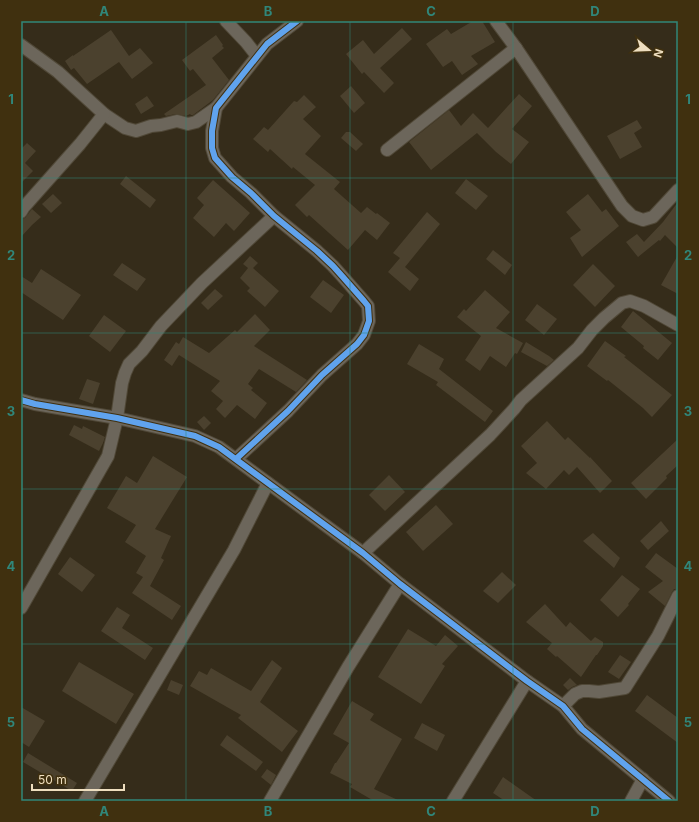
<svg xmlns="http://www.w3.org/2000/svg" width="699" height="822" font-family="Inter,sans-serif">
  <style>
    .building { fill: #4b412e }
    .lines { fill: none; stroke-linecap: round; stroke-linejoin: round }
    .minor-casing { stroke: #504837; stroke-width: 14 }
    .minor { stroke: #6c665b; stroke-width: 12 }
    .cycleway-casing { stroke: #40300f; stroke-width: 8 }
    .cycleway { stroke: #60a3ed; stroke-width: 6 }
    .grid { fill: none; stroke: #30867a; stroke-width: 1; stroke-opacity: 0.55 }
    .neatline { fill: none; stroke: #30867a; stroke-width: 1.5 }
    .grid-label { font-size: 13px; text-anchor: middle; font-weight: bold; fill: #30867a }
  </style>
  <rect width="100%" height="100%" fill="#352c1a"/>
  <!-- building -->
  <g class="building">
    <path d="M473 21H482L495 42 471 56 478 64 462 75 452 61 443 67 426 44 447 29 451 34Z"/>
    <path d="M402 28 412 39 380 68 394 83 384 93 364 72 362 74 346 54 363 40 374 54Z"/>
    <path d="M111 30 129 56 140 48 153 63 132 79 119 62 87 84 74 68 71 70 65 61 73 55V56Z"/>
    <path d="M216 35 223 45 222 46 224 48 212 58 229 80 213 100 193 115H191L190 114 186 116 176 114 166 116 164 114 206 85 193 69 190 71 182 60Z"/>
    <path d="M351 86 365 103 354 113 340 96Z"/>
    <path d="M519 94 532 106 512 129 529 142 511 164 496 152 477 133 431 170 409 142 449 110 461 126 473 113 488 128Z"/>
    <path d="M304 95 316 107 303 119 321 136 305 154 340 182 334 189 361 213 367 207 376 214 377 213 390 223 377 240 365 230 348 250 309 215 307 217 295 205 315 185 293 167 292 169 270 149 268 152 253 139 264 127 268 130 294 101 297 102Z"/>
    <path d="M147 96 154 106 141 114 135 104Z"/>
    <path d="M637 120 642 128 634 133 642 147 620 159 607 136Z"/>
    <path d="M346 132H350L363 144 356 151 341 138Z"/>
    <path d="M27 143 36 151 25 163 33 171 21 183V149Z"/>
    <path d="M126 176 156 200 150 208 120 184Z"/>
    <path d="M466 179 488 196 476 210 455 193Z"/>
    <path d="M213 180 250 213 234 231 226 223 214 237 193 218 204 205 197 198Z"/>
    <path d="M53 194 62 203 51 213 42 204Z"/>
    <path d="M588 194 602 212 606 209 619 226 582 257 570 238 581 230 566 212Z"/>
    <path d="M678 202V248L665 235 660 241 659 240 638 257 626 242 637 234 644 242 663 222Z"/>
    <path d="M32 209 41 217 32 225 21 237V219L25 218Z"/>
    <path d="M427 212 440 224 405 267 419 279 410 291 388 272 400 258 393 253Z"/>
    <path d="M493 250 512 265 505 275 486 259Z"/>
    <path d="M678 255V294L661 285Z"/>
    <path d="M250 256 258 263 253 268 279 291 265 307 247 291 250 288 240 278 248 268 243 264Z"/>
    <path d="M122 263 146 279 137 291 113 275Z"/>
    <path d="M593 264 615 286 595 307 573 285Z"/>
    <path d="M41 269 81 295 63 320 21 292V276L32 283Z"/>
    <path d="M323 280 344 295 331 313 310 297Z"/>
    <path d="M215 289 223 296 208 310 201 303Z"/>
    <path d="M485 290 510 312 496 328 523 343 517 354 515 353 506 367 490 356 480 371 465 360 481 336 457 317 464 309 466 311Z"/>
    <path d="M537 304 557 319 544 335 525 320Z"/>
    <path d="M633 311 672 343 658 360 643 348 644 346 621 327Z"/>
    <path d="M255 314 270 330 254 346 307 380 296 392 259 369 248 384 253 388 251 390 267 403 255 419 237 405 225 418 216 409 223 401 211 391 220 381 179 355 172 366 164 360 176 342 179 344 183 337 209 353 235 330 237 332Z"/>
    <path d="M104 315 126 331 110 352 89 336Z"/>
    <path d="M605 341 626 356 624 357 672 395 652 417 643 408 608 380 607 381 587 366Z"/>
    <path d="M526 342 549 356 554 360 547 366 521 352Z"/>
    <path d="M419 344 444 359 439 369 493 411 485 422 436 385 438 382 407 364Z"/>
    <path d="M87 379 100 383 93 404 79 399Z"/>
    <path d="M204 416 211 423 204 430 197 422Z"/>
    <path d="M547 421 565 440 568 437 590 458V457L612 481 600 493 577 467 569 475 564 470 546 489 526 473 537 463 521 446Z"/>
    <path d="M74 425 82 429 83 426 105 437 103 443 99 451 69 435Z"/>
    <path d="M678 439V465L666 476 667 478 646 499 631 483Z"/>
    <path d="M153 456 187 477 155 529 171 536 161 558 164 560 150 586 181 606 172 620 132 593 143 577 136 573 146 556 125 542 136 525 107 508 126 476 137 483Z"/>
    <path d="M389 475 405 492 385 511 369 495Z"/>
    <path d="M436 505 453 524 423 551 406 532Z"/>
    <path d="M661 521 669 531 648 550 640 541Z"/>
    <path d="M593 533 620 558 614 568 583 541Z"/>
    <path d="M656 553 678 569V589H674L672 592 665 606 648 592 663 581 645 567Z"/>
    <path d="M70 557 95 575 82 592 58 574Z"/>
    <path d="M502 572 516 585 498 603 483 591Z"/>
    <path d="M622 575 640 589 628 604 629 605 618 617 600 600Z"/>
    <path d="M545 604 566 627 570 622 591 641 595 637 603 642V646L597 655H596L581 677 557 656 556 657 547 649 552 643 526 622Z"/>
    <path d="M117 607 130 615 122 628 153 648 145 660 101 631Z"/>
    <path d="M408 629 436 646 445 635 458 646 442 664 445 666 421 704 378 677Z"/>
    <path d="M620 655 631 662 619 679 608 672Z"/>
    <path d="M272 660 282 668 260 702 298 731 282 752 238 718 241 715 190 686 199 671 207 675 211 668 251 691Z"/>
    <path d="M79 662 134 694 116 724 62 691Z"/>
    <path d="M570 678 577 685 572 687 568 690 563 685Z"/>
    <path d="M171 680 183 685 179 695 167 690Z"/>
    <path d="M647 695 678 718V743L635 711Z"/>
    <path d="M352 701 374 714 370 720 402 739 374 789 400 801H374L350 787 352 784 330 773 335 763H336L349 743 333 734Z"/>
    <path d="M21 707 45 721 29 747 21 742Z"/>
    <path d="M422 723 445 735 437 751 414 738Z"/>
    <path d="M227 735 263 762 256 771 220 745Z"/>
    <path d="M28 753 77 783 72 791 23 762Z"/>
    <path d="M267 769 276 775 271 785 261 777Z"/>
    <path d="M503 777 537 801H505L493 793Z"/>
  </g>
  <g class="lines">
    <defs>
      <g id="minor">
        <path d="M226 21 246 42 257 56"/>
        <path d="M496 21 516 48 622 206 632 216 643 220 653 217 678 190"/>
        <path d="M21 45 58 72 104 114 125 128 136 131 151 126 161 125 177 121 188 124 196 122 216 108"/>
        <path d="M387 150 516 48"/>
        <path d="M21 212 24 207 80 144 104 114"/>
        <path d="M21 400 35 404 117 418 195 436 219 447 363 553 400 584 527 681 563 706 582 729 669 801"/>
        <path d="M236 459 288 411 322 375 357 344 364 335 369 321 368 306 364 301 342 276 333 266 317 251 274 216 251 193 232 177 215 158 212 148V131L216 108 267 44 297 21"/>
        <path d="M363 553 490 435 514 409 521 400 578 348 592 330 604 318 622 303 630 301 644 306 678 325"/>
        <path d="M21 608 108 456 117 418 122 383 125 373 129 364 142 351 161 326 202 283 274 216"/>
        <path d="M563 706 575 694 582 691H589L599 692 625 688 658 636 678 596"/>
        <path d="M85 801 234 550 268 483"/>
        <path d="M270 801 348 667 400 584"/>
        <path d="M453 801 527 681"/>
        <path d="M631 801 643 779"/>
      </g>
    </defs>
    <!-- minor casing -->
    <use href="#minor" class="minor-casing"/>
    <!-- minor -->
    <use href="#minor" class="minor"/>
    <defs>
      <g id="cycleway">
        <path d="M21 400 35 404 117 418 195 436 219 447 363 553 400 584 527 681 563 706 582 729 669 801"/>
        <path d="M236 459 288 411 322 375 357 344 364 335 369 321 368 306 364 301 342 276 333 266 317 251 274 216 251 193 232 177 215 158 212 148V131L216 108 267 44 297 21"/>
      </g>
    </defs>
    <!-- cycleway casing -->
    <use href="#cycleway" class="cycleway-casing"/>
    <!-- cycleway -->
    <use href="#cycleway" class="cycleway"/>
  </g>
  <!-- grid -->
  <path class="grid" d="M186 21V801M350 21V801M513 21V801M21 178H678M21 333H678M21 489H678M21 644H678"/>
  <!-- border -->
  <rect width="699" height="822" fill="none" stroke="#40300f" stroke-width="44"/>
  <!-- north arrow -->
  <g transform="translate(649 50) rotate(109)" stroke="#40300f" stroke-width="3" paint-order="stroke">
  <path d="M0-3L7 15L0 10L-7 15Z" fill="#eedebf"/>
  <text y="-6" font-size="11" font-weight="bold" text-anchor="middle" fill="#eedebf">N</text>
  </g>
  <!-- scale -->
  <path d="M32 784v6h92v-6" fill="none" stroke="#eedebf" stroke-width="2"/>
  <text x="38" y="784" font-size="12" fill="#eedebf" stroke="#40300f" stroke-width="3" paint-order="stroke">50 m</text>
  <rect x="22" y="22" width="655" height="778" class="neatline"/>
  <g class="grid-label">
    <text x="104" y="16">A</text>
    <text x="268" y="16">B</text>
    <text x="431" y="16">C</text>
    <text x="595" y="16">D</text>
    <text x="11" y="104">1</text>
    <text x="688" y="104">1</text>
    <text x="11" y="260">2</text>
    <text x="688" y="260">2</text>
    <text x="11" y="416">3</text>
    <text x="688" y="416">3</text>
    <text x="11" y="571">4</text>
    <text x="688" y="571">4</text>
    <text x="11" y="727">5</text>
    <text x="688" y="727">5</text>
    <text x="104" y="816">A</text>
    <text x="268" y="816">B</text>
    <text x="431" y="816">C</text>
    <text x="595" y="816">D</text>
  </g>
</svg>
